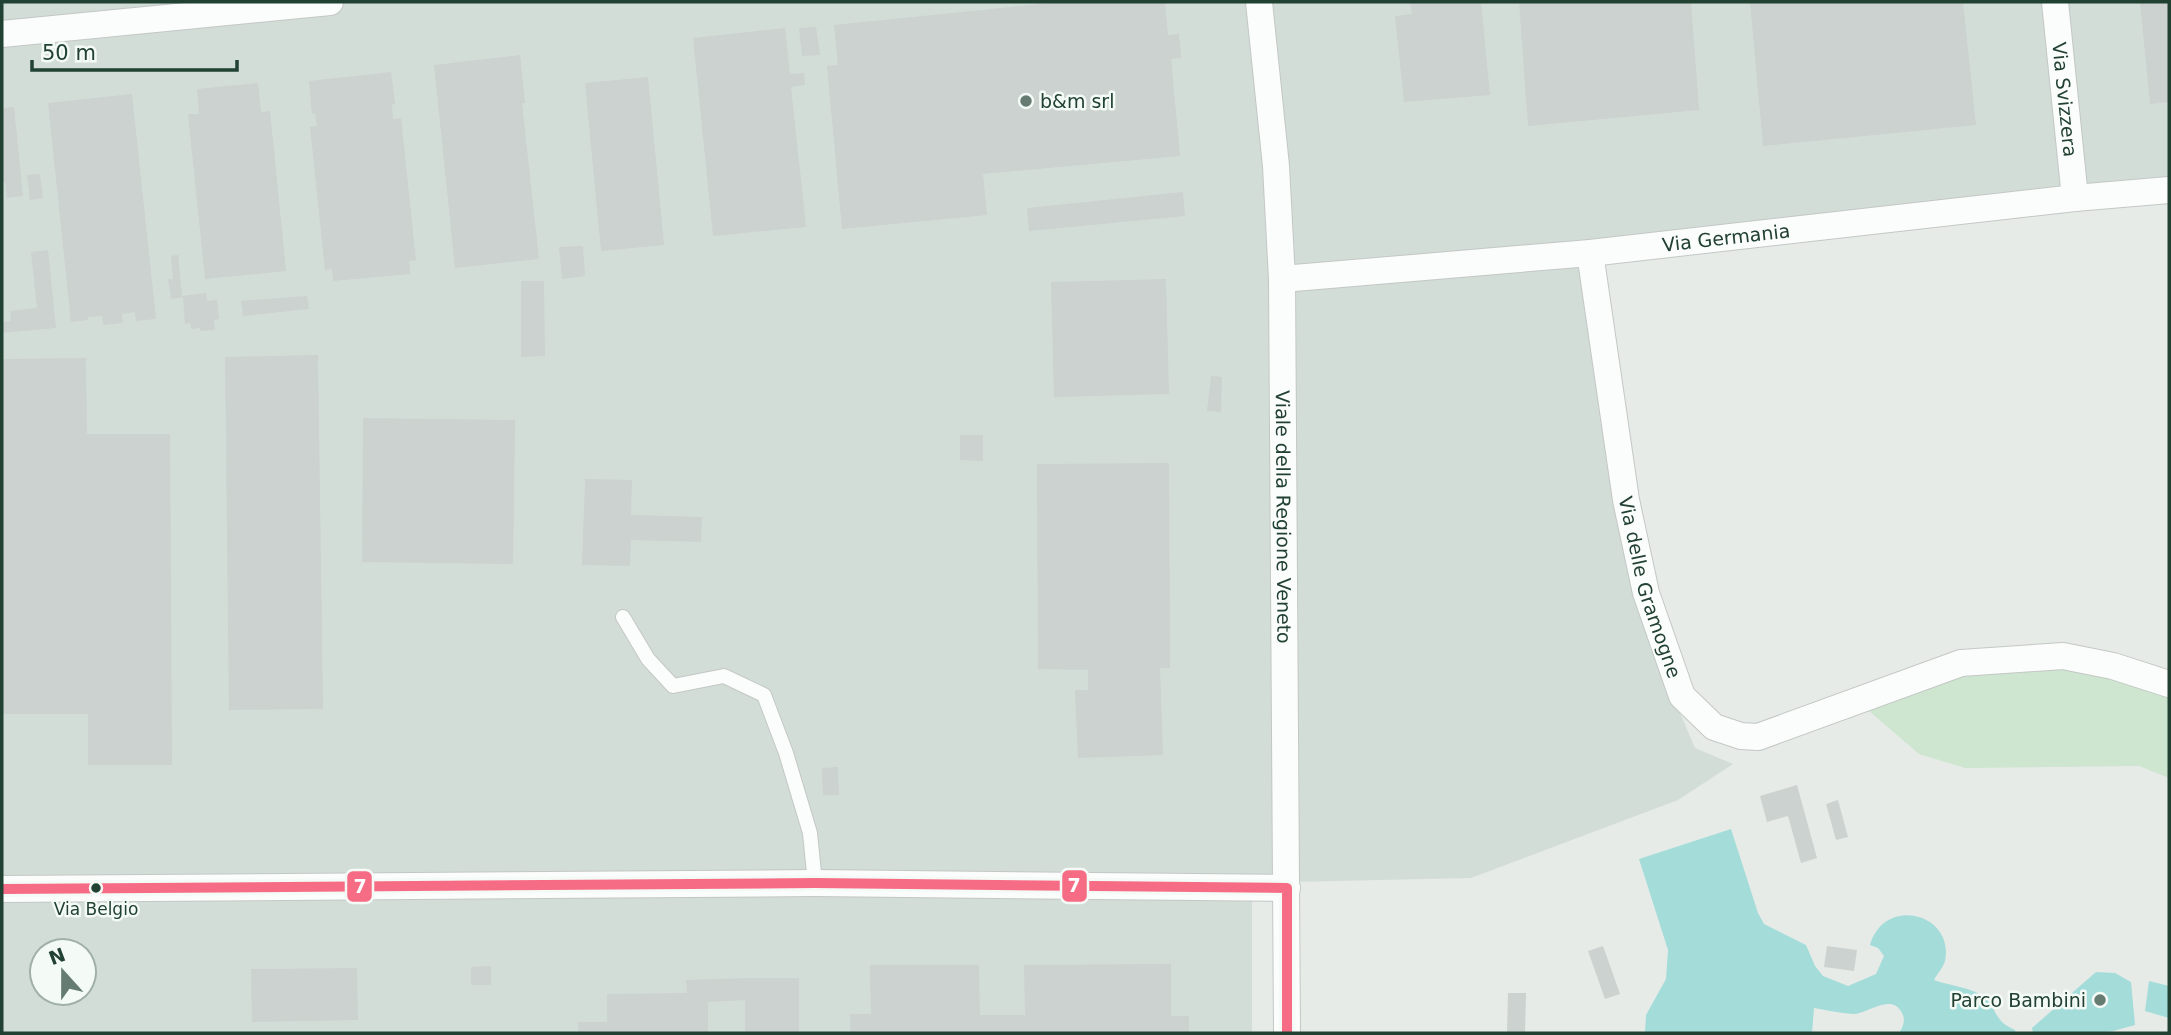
<svg xmlns="http://www.w3.org/2000/svg" width="2171" height="1035" font-family="'DejaVu Sans',sans-serif">
  <style>
    .built { fill: #d3ddd7; fill-rule: evenodd }
    .green { fill: #cee5d0 }
    .water { fill: #a4dcd9 }
    .building { fill: #ccd2cf }
    .lines { fill: none; stroke-linecap: round; stroke-linejoin: round }
    .lane-casing { stroke: #c3c8c5; stroke-width: 16 }
    .street-casing { stroke: #c3c8c5; stroke-width: 28 }
    .lane { stroke: #fbfcfc; stroke-width: 14 }
    .street { stroke: #fbfcfc; stroke-width: 26 }
    .bus-1-casing { stroke: #f4faf6; stroke-width: 16 }
    .bus-1 { stroke: #f66c85; stroke-width: 10 }
    .poi-dot { fill: #667c72; stroke: #f4faf6; stroke-width: 2.5 }
    .bus-dot { fill: #214132; stroke: #f4faf6; stroke-width: 2.5 }
    .labels { text-anchor: middle; stroke-width: 5; stroke-linejoin: round; paint-order: stroke }
    .bus-label { font-size: 17px; fill: #214132; stroke: #f4faf6 }
    .street-label { font-size: 19px; fill: #214132; stroke: #f4faf6 }
    .poi-label { font-size: 19px; fill: #214132; stroke: #f4faf6; text-anchor: start }
    .line-badge { stroke: #f4faf6; stroke-width: 2.5 }
    .badge-label { font-size: 19px; text-anchor: middle; font-weight: bold; fill: #fff }
  </style>
  <rect width="100%" height="100%" fill="#e6ebe8"/>
  <!-- built -->
  <path class="built" d="M2 2H2169V202L1592 262 1675 701 1695 748 1733 764 1678 800 1471 878 1252 883V1033H2ZM42 951H84V993H42Z"/>
  <!-- green -->
  <path class="green" d="M2060 665 2169 674V778L2139 766 1965 768 1919 754 1868 710 1966 675Z"/>
  <!-- water -->
  <g class="water">
    <path d="M1731 829 1758 913 1764 924 1806 945 1815 966 1823 976 1848 986 1876 974 1884 956 1878 948 1870 945C1884 895 1955 913 1945 961 1943 968 1937 974 1934 980 1950 986 1966 986 1981 995 1999 1006 1990 1019 2015 1030L2016 1033H1899C1903 1027 1906 1020 1902 1013 1892 992 1867 1014 1853 1014 1840 1013 1827 1010 1814 1008L1812 1033H1645L1646 1015 1666 979 1668 950 1639 859Z"/>
    <path d="M2096 972 2115 973 2131 982 2135 1025 2106 1033H2033L2032 1028Z"/>
    <path d="M2149 981 2169 986V1018L2145 1011Z"/>
  </g>
  <!-- building -->
  <g class="building">
    <path d="M1060 2H1165L1168 35 1179 34 1180 45 1181 58 1171 59 1180 156 983 174 987 215 842 229 827 66 838 65 834 25Z"/>
    <path d="M1410 2H1481L1490 95 1404 102 1395 16 1412 14Z"/>
    <path d="M1519 2H1691L1699 110 1528 126Z"/>
    <path d="M1750 2H1963L1976 125 1763 146Z"/>
    <path d="M2140 2H2169V102L2150 104Z"/>
    <path d="M816 27 820 55 802 56 799 28Z"/>
    <path d="M785 28 790 74 804 73 805 85 791 87 806 227 713 236 693 38Z"/>
    <path d="M520 55 525 103H522L539 259 455 268 434 65Z"/>
    <path d="M391 72 395 104H392L393 119 401 118 416 260 409 261 410 274 333 281 332 269 325 270 310 127 317 126 315 113 312 114 309 81Z"/>
    <path d="M648 77 664 245 601 251 585 83Z"/>
    <path d="M258 83 261 112 270 111 286 271 205 279 188 114H199L197 89Z"/>
    <path d="M132 94 156 319 136 321 135 312 122 314 123 323 103 325 102 316 88 317V320L71 322 48 103Z"/>
    <path d="M14 107 23 196 7 198 5 182H2V108Z"/>
    <path d="M40 174 43 198 30 200 27 175Z"/>
    <path d="M1183 192 1185 216 1029 231 1027 208Z"/>
    <path d="M583 246 585 276 562 279 559 247Z"/>
    <path d="M48 250 56 328 2 333V322L11 321 10 311 37 308 31 252Z"/>
    <path d="M178 255 182 296 206 293 207 301 217 300 219 319 214 320 215 330 200 331V328L191 329 190 323 185 324 183 297 171 299 168 279H173L171 256Z"/>
    <path d="M1166 279 1169 394 1054 397 1051 282Z"/>
    <path d="M521 281H544L545 356 521 357Z"/>
    <path d="M307 296 309 309 243 316 241 301Z"/>
    <path d="M318 355 323 709 229 710 225 357Z"/>
    <path d="M86 358 87 434H170L172 765H88V714H2V359Z"/>
    <path d="M1211 376 1222 377 1221 412 1207 411Z"/>
    <path d="M363 418 515 420 513 564 362 562Z"/>
    <path d="M960 435H983V461L960 460Z"/>
    <path d="M1169 463 1170 668H1160L1163 755 1078 758 1075 690H1088V670L1038 669 1037 464Z"/>
    <path d="M585 479 632 480 631 515 702 517 701 542 631 540 630 566 582 565Z"/>
    <path d="M838 767 839 795H823L822 768Z"/>
    <path d="M1797 785 1817 858 1801 863 1788 816 1767 822 1760 796Z"/>
    <path d="M1838 800 1848 837 1836 840 1826 804Z"/>
    <path d="M1603 946 1620 994 1605 999 1588 951Z"/>
    <path d="M1827 946 1857 950 1854 971 1824 967Z"/>
    <path d="M1171 964V1016H1189V1033H850V1014H871L870 965H979L980 1015H1025L1024 965Z"/>
    <path d="M491 966V985H471V967Z"/>
    <path d="M357 968 358 1020 252 1022 251 969Z"/>
    <path d="M746 978H799V1033H745V1000L708 1002V1033H578V1022H607V994L687 993 686 980Z"/>
    <path d="M1508 993H1526L1525 1033H1507Z"/>
  </g>
  <g class="lines">
    <defs>
      <path id="lane" d="M623 617 648 659 673 686 724 676 764 695 786 753 810 833 815 883"/>
      <g id="street">
        <path id="s1" d="M1259 2 1276 166 1282 279 1287 1033"/>
        <path id="s2" d="M2055 2 2075 198"/>
        <path d="M2 34 330 2"/>
        <path id="s3" d="M1590 253 1626 500 1646 593 1682 696 1714 727 1741 736 1758 737 1961 663 2063 656 2113 666 2169 684"/>
        <path id="s4" d="M1282 279 1590 253 2075 198 2169 190"/>
        <path d="M2 889 815 883 1287 888"/>
      </g>
    </defs>
    <!-- lane casing -->
    <use href="#lane" class="lane-casing"/>
    <!-- street casing -->
    <use href="#street" class="street-casing"/>
    <!-- lane -->
    <use href="#lane" class="lane"/>
    <!-- street -->
    <use href="#street" class="street"/>
    <defs>
      <path id="bus-1" d="M2 889 815 883 1287 888V1033"/>
    </defs>
    <!-- bus-1 casing -->
    <use href="#bus-1" class="bus-1-casing"/>
    <!-- bus-1 -->
    <use href="#bus-1" class="bus-1"/>
  </g>
  <!-- markers -->
  <g class="poi-dot">
    <circle cx="1026" cy="101" r="7"/>
    <circle cx="2100" cy="1000" r="7"/>
  </g>
  <circle class="bus-dot" cx="96" cy="888" r="6"/>
  <g class="labels">
    <!-- bus labels -->
    <g class="bus-label">
      <text x="96" y="915">Via Belgio</text>
    </g>
    <!-- street labels -->
    <g class="street-label">
      <text dy="7" stroke="none"><textPath href="#s2" startOffset="98">Via Svizzera</textPath></text>
      <text dy="7" stroke="none"><textPath href="#s4" startOffset="446">Via Germania</textPath></text>
      <text dy="7" stroke="none"><textPath href="#s1" startOffset="516">Viale della Regione Veneto</textPath></text>
      <text dy="7" stroke="none"><textPath href="#s3" startOffset="340">Via delle Gramogne</textPath></text>
    </g>
    <!-- poi labels -->
    <g class="poi-label">
      <text x="1040" y="108">b&amp;m srl</text>
      <text x="2086" y="1007" text-anchor="end">Parco Bambini</text>
    </g>
  </g>
  <g class="line-badge">
    <rect x="1061" y="869" width="27" height="34" rx="7" fill="#f66c85"/>
    <rect x="346" y="870" width="27" height="33" rx="7" fill="#f66c85"/>
  </g>
  <g class="badge-label">
    <text x="1074" y="892">7</text>
    <text x="360" y="893">7</text>
  </g>
  <!-- border -->
  <rect width="2171" height="1035" fill="none" stroke="#214132" stroke-width="7"/>
  <!-- north arrow -->
  <g transform="translate(63 972) rotate(339)"><circle r="33" fill="#f4faf6" stroke="#a0b0a8" stroke-width="2"/>
  <path d="M0-5L12 26L0 18L-12 26Z" fill="#667c72"/>
  <text y="-10" font-size="19" font-weight="bold" text-anchor="middle" fill="#214132">N</text>
  </g>
  <!-- scale -->
  <path d="M32 60v10h205v-10" fill="none" stroke="#214132" stroke-width="3.5"/>
  <text x="42" y="60" font-size="21" fill="#214132" stroke="#f4faf6" stroke-width="5" paint-order="stroke">50 m</text>
</svg>
